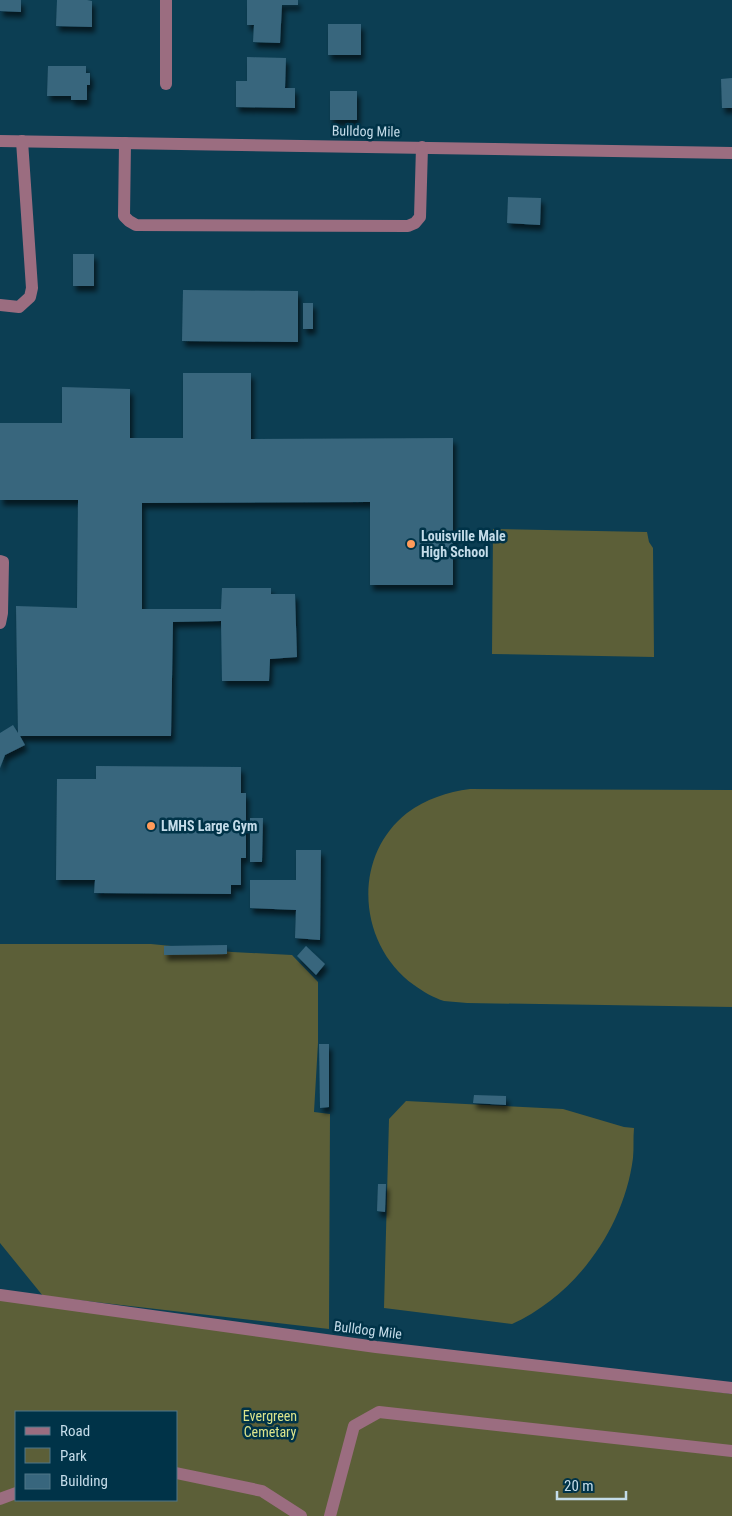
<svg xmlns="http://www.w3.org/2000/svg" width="732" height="1516" font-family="'Roboto Condensed',sans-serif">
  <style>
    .green { fill: #5c5f38; fill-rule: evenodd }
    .building { fill: #38667d; filter: url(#shadow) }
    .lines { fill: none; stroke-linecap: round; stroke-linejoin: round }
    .minor { stroke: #9b6d80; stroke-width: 12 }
    .poi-dot { fill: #ff9b5a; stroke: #003348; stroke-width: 2 }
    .labels { text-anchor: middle; stroke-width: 5; stroke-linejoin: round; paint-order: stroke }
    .street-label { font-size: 14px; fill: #c4dce9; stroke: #003348 }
    .poi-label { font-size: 14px; font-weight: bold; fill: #c4dce9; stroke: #003348; text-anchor: start }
    .park-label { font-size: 14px; fill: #dde48b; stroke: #003348 }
  </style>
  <defs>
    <filter id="shadow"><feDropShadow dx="3" dy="5.5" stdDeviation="2.5" flood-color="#0009"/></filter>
  </defs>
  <rect width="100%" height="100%" fill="#0c3e53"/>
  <!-- green -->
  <g class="green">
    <path d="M493 529 647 532 649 542 653 548 654 657 492 654Z"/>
    <path d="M470 789 732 790V1007L467 1003C460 1002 451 1002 444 1001 434 998 422 991 414 985 358 945 351 857 407 813 426 799 447 792 470 789Z"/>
    <path d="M0 944H151L232 952 292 955 318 982V1043L314 1112 330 1114 329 1329 43 1296 0 1243Z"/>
    <path d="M406 1101 563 1109 624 1127 634 1128C633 1138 634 1148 633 1158 624 1228 576 1295 512 1324L384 1308 389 1119Z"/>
    <path d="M0 1295 732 1394V1516H0ZM16 1412H176V1500H16Z"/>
  </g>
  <!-- building -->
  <g class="building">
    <path d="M0 0H21V12L0 11Z"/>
    <path d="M57 0H87L92 1V27L56 26Z"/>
    <path d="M247 0H298V5H282L280 43 253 42 254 25H247Z"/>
    <rect x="328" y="24" width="33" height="31"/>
    <path d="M247 57 286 58 285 88H295V108L236 107V81H247Z"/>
    <path d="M48 66H86V73H90V85H87V100H71V96H47Z"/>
    <path d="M732 78V108H722L721 79Z"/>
    <rect x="330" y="91" width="27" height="29"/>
    <path d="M508 197 541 198 540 225 507 223Z"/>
    <rect x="73" y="254" width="21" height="32"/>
    <path d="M183 290 298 291V342L182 341Z"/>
    <rect x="303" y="303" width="10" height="26"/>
    <path d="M183 373H251V439L453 438V585H370V502L142 503V609H221L222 588H271V594H295L297 657 270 659 269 681H222L221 621 173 622 171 736H20L25 745 5 755 0 768V733L13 725 18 733 16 606 77 608 78 500H0V423H62V387L130 389V438H183Z"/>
    <path d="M96 766 241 767V793H246V858H241V885H231V894L94 893 95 880H56L57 779H96Z"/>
    <path d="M250 818H263L262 862H250Z"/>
    <path d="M296 850H321L320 940 295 938 296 910 250 908V880H296Z"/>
    <path d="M227 945V954L164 955V946Z"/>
    <path d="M306 946 325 964 316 975 297 956Z"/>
    <path d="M319 1044H329V1107L320 1108Z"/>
    <path d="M474 1095 506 1096V1105L473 1103Z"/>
    <path d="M378 1184H386L385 1212 377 1211Z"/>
  </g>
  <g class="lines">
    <!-- minor -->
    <g class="minor">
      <path d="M166 0V84"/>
      <path d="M0 141 732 153"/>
      <path d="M125 143 124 216 129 221 136 225 408 226 415 223 420 217 422 147"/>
      <path d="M0 305 19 307 30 297 32 288 22 141"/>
      <path d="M0 561 3 562 2 613 0 623"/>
      <path d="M0 1295 376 1347 732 1388"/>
      <path d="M176 1473 262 1491 301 1516"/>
      <path d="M0 1499 16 1493"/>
      <path d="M330 1516 354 1426 379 1412 732 1451"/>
    </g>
  </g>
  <!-- markers -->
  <g class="poi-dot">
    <circle cx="411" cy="544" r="5"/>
    <circle cx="151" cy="826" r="5"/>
  </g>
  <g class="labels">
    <!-- street labels -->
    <g class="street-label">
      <text transform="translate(366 131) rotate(1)" y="5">Bulldog Mile</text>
      <text transform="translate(368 1330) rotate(7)" y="5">Bulldog Mile</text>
    </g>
    <!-- poi labels -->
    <g class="poi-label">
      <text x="421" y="541">Louisville Male<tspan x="421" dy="16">High School</tspan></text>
      <text x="161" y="831">LMHS Large Gym</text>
    </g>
    <!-- park labels -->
    <g class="park-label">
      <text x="270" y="1421">Evergreen<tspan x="270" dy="16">Cemetary</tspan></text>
    </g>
  </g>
  <!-- legend -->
  <rect x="15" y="1411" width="162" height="90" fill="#003348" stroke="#4e7788"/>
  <rect x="25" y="1427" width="25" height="8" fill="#9b6d80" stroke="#4e7788"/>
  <text x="60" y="1436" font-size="15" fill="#c4dce9">Road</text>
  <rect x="25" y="1448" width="25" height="15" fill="#5c5f38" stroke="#4e7788"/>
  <text x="60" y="1461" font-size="15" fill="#c4dce9">Park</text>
  <rect x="25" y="1474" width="25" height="15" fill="#38667d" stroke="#4e7788"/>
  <text x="60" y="1486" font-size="15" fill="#c4dce9">Building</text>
  <!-- scale -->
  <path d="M557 1491v8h69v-8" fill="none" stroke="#c4dce9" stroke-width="2.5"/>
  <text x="564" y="1491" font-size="15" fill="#c4dce9" stroke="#003348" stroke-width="4" paint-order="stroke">20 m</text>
</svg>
